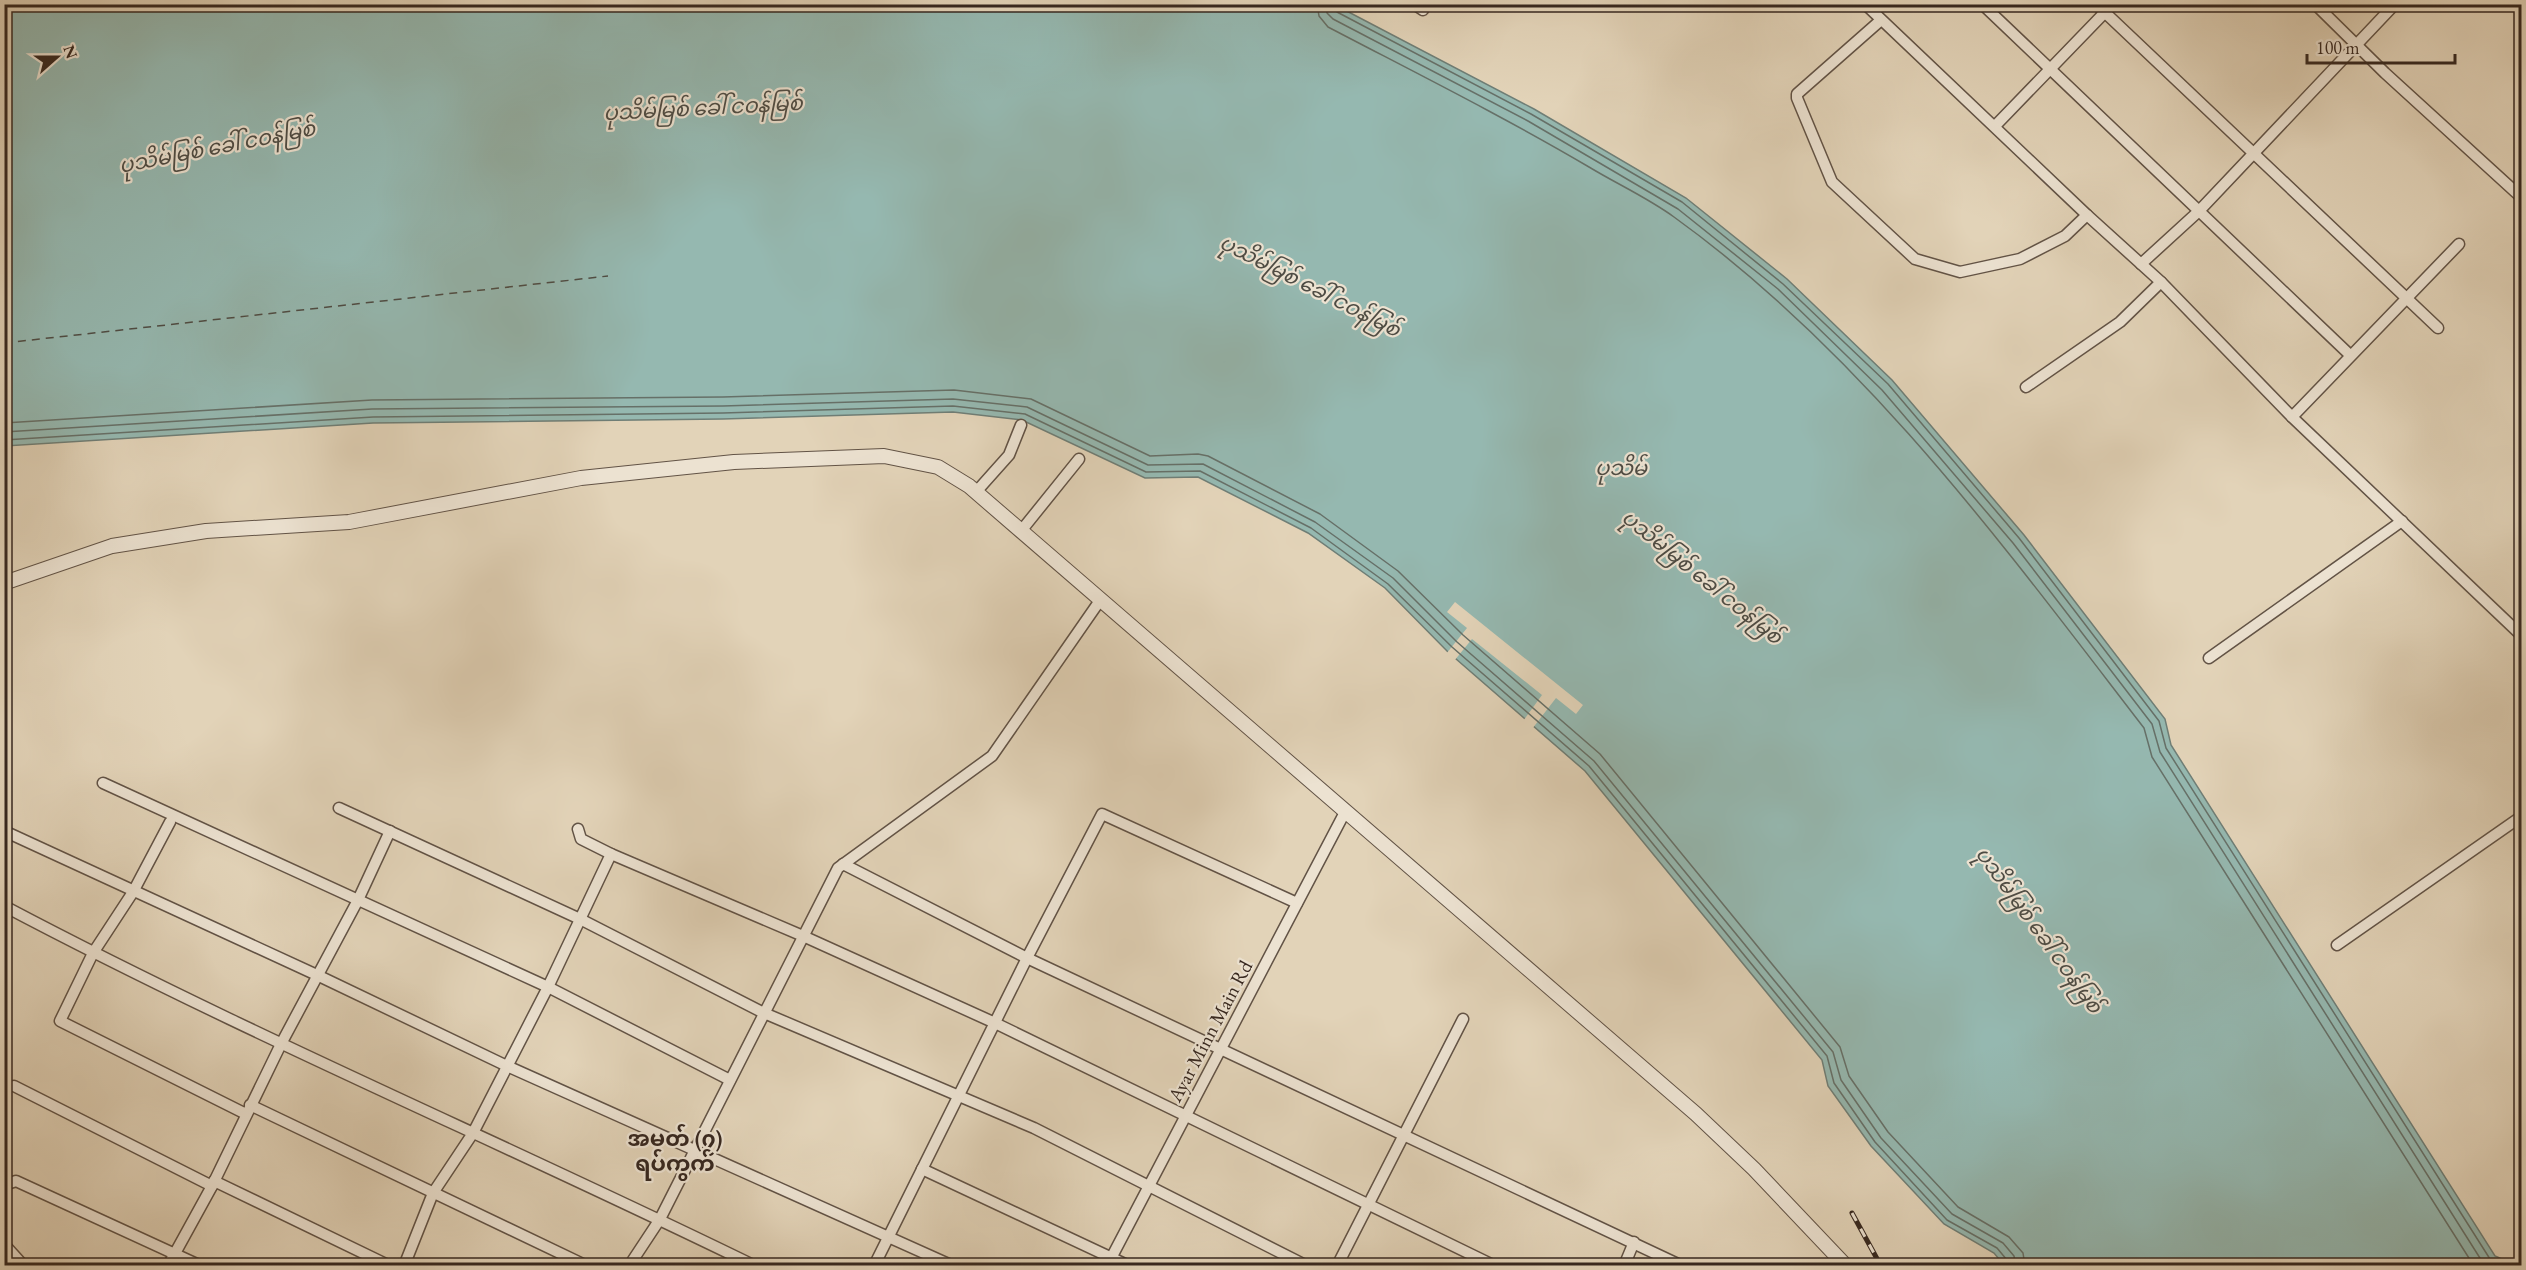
<svg xmlns="http://www.w3.org/2000/svg" width="2526" height="1270" font-family="'EB Garamond','Noto Sans Myanmar',serif">
  <style>
    .water { fill: #95b8b0; stroke: #6f7e76; stroke-width: 1.5 }
    .pier { fill: #e2d3b8 }
    .lines { fill: none; stroke-linecap: round; stroke-linejoin: round }
    .shore { stroke: #667068; stroke-width: 1.5 }
    .ferry { stroke: #4e4c44; stroke-width: 1.5; stroke-dasharray: 8 6; stroke-linecap: butt }
    .minor-casing { stroke: #625346; stroke-width: 13 }
    .tertiary-casing { stroke: #625346; stroke-width: 16 }
    .minor { stroke: #ece2d1; stroke-width: 10 }
    .tertiary { stroke: #ece2d1; stroke-width: 14 }
    .rail-casing { stroke: #372820; stroke-width: 5 }
    .rail { stroke: #ece2d1; stroke-width: 3; stroke-dasharray: 9; stroke-linecap: butt }
    .labels { text-anchor: middle; stroke-width: 4.5; stroke-linejoin: round; paint-order: stroke }
    .street-label { font-size: 20px; fill: #372820; stroke: #ece2d1 }
    .water-label { font-size: 21px; font-style: italic; fill: #4e4c44; stroke: #ece2d1 }
    .quarter-label { font-size: 22px; font-weight: bold; fill: #372820; stroke: #ece2d1 }
  </style>
  <rect width="100%" height="100%" fill="#e2d3b8"/>
  <filter id="stains"><feTurbulence type="fractalNoise" baseFrequency=".00333" numOctaves="4"/><feColorMatrix values="0 0 0 0 .2 0 0 0 0 .09 0 0 0 0 .02 0 0 0 .5 -.17"/></filter>
  <radialGradient id="worn" r=".72"><stop offset=".6" stop-color="#630" stop-opacity="0"/><stop offset="1" stop-color="#630" stop-opacity=".3"/></radialGradient>
  <!-- water -->
  <path class="water" d="M5 5H1334L1339 7 1534 109 1686 198 1787 279 1892 380 2024 535 2165 719 2171 745 2495 1256 2516 1265 2521 1260V1265H2004L1994 1253 1944 1224 1871 1146 1828 1086 1822 1060 1585 771 1448 652 1385 588 1308 533 1198 477 1145 478 1022 420 953 412 723 419 373 423 5 446Z"/>
  <!-- pier -->
  <path class="pier" d="M1455 602 1583 705 1576 714 1556 698 1532 729 1523 721 1542 695 1472 639 1454 661 1446 654 1467 628 1447 612Z"/>
  <g class="lines">
    <!-- shore -->
    <g class="shore">
      <path d="M1317 4 1319 16 1328 27C1416 73 1504 117 1589 167 1617 184 1648 198 1674 217 1864 354 2003 545 2144 728L2152 757 2474 1266"/>
      <path d="M1326 4 1327 13 1333 19 1528 121 1678 209 1778 289 1882 390 2013 543 2152 724 2160 752 2485 1266"/>
      <path d="M1333 4 1337 12 1531 114 1682 202 1783 284 1888 384 2019 538 2159 721 2166 748 2490 1259 2502 1266"/>
      <path d="M4 423 372 400 723 397 954 390 1031 399 1150 456 1198 454 1208 456 1320 514 1398 571 1463 635 1600 754 1840 1047 1849 1076 1888 1132 1958 1207 2009 1237 2023 1253 2025 1266"/>
      <path d="M4 432 372 409 723 406 953 399 1027 407 1148 465 1203 464 1315 522 1393 578 1457 642 1594 761 1833 1052 1841 1080 1881 1138 1952 1214 2003 1243 2014 1256 2016 1266"/>
      <path d="M4 440 373 417 723 413 953 406 1025 414 1146 472 1200 471 1311 528 1388 584 1452 647 1589 766 1827 1056 1834 1083 1875 1142 1947 1220 1997 1248 2007 1260 2008 1266"/>
    </g>
    <!-- ferry -->
    <path class="ferry" d="M4 343 608 276"/>
    <defs>
      <g id="minor">
        <path d="M1414 4 1423 10"/>
        <path d="M1865 4 2087 215 2161 282 2292 417 2522 636"/>
        <path d="M1982 4 2350 355"/>
        <path d="M2096 4 2438 328"/>
        <path d="M2315 4 2385 73 2522 198"/>
        <path d="M1881 20 1797 94V98L1832 182 1915 259 1960 272 2020 259 2065 236 2087 215"/>
        <path d="M1995 126 2113 4"/>
        <path d="M2141 264 2199 211 2395 4"/>
        <path d="M2026 387 2120 322 2161 282"/>
        <path d="M2292 417 2459 244"/>
        <path d="M976 492 1009 455 1021 425"/>
        <path d="M1021 531 1079 459"/>
        <path d="M2209 658 2402 521"/>
        <path d="M103 783 548 987 730 1080"/>
        <path d="M339 808 580 919 764 1013 1034 1128 1307 1266"/>
        <path d="M170 822 133 892 93 953 60 1021 246 1114"/>
        <path d="M4 831 319 976 507 1066 953 1266"/>
        <path d="M611 854 803 936 995 1023 1495 1266"/>
        <path d="M843 864 1027 958 1682 1266"/>
        <path d="M4 906C250 1036 506 1144 755 1266"/>
        <path d="M2337 945 2522 816"/>
        <path d="M14 1086 212 1186"/>
        <path d="M250 1105 587 1266"/>
        <path d="M922 1169 1129 1266"/>
        <path d="M214 1181 390 1266"/>
        <path d="M4 1185 16 1181 201 1266"/>
        <path d="M4 1244 24 1266"/>
        <path d="M168 1266 212 1186 281 1044 358 900 390 831"/>
        <path d="M404 1266 433 1193 473 1133 548 987 611 854 581 839 578 829"/>
        <path d="M629 1266 660 1219 838 868 992 756 1101 599"/>
        <path d="M874 1266 1027 958 1102 814 1297 903"/>
        <path d="M1107 1266 1345 812"/>
        <path d="M1337 1266 1463 1019"/>
        <path d="M1624 1266 1634 1242"/>
      </g>
      <path id="tertiary" d="M4 583 112 546 206 531 349 522 581 478 734 462 884 456 938 467 969 486 1696 1114 1754 1169 1846 1266"/>
    </defs>
    <!-- minor casing -->
    <use href="#minor" class="minor-casing"/>
    <!-- tertiary casing -->
    <use href="#tertiary" class="tertiary-casing"/>
    <!-- minor -->
    <use href="#minor" class="minor"/>
    <!-- tertiary -->
    <use href="#tertiary" class="tertiary"/>
    <defs>
      <path id="rail" d="M1852 1213 1881 1266"/>
    </defs>
    <!-- rail casing -->
    <use href="#rail" class="rail-casing"/>
    <!-- rail -->
    <use href="#rail" class="rail"/>
  </g>
  <g class="labels">
    <!-- street labels -->
    <g class="street-label">
      <text transform="translate(1210 1031) rotate(-62)" y="7">Ayar Minn Main Rd</text>
    </g>
    <!-- water labels -->
    <g class="water-label">
      <text transform="translate(703 108) rotate(-3)" y="7">ပုသိမ်မြစ် ခေါ် ငဝန်မြစ်</text>
      <text transform="translate(217 147) rotate(-11)" y="7">ပုသိမ်မြစ် ခေါ် ငဝန်မြစ်</text>
      <text transform="translate(1310 286) rotate(27)" y="7">ပုသိမ်မြစ် ခေါ် ငဝန်မြစ်</text>
      <text x="1621" y="475">ပုသိမ်</text>
      <text transform="translate(1702 577) rotate(39)" y="7">ပုသိမ်မြစ် ခေါ် ငဝန်မြစ်</text>
      <text transform="translate(2039 930) rotate(54)" y="7">ပုသိမ်မြစ် ခေါ် ငဝန်မြစ်</text>
    </g>
    <!-- quarter labels -->
    <g class="quarter-label">
      <text x="675" y="1146">အမှတ် (၇)<tspan x="675" dy="25">ရပ်ကွက်</tspan></text>
    </g>
  </g>
  <!-- margin -->
  <rect width="2526" height="1270" fill="none" stroke="#e2d3b8" stroke-width="24"/>
  <rect x="6" y="6" width="2514" height="1258" fill="none" stroke="#372820" stroke-width="3"/>
  <rect x="12" y="12" width="2502" height="1246" fill="none" stroke="#372820" stroke-width="1.5"/>
  <!-- north arrow -->
  <g transform="translate(57 57) rotate(69)" stroke="#ece2d1" stroke-width="4.5" paint-order="stroke">
  <path d="M0-4.5L10 22L0 15L-10 22Z" fill="#372820"/>
  <text y="-9" font-size="16" font-weight="bold" text-anchor="middle" fill="#372820">N</text>
  </g>
  <!-- scale -->
  <path d="M2307 54v9h148v-9" fill="none" stroke="#372820" stroke-width="3"/>
  <text x="2316" y="54" font-size="18" fill="#372820" stroke="#ece2d1" stroke-width="4.5" paint-order="stroke">100 m</text>
  <rect width="100%" height="100%" filter="url(#stains)"/>
  <rect width="100%" height="100%" fill="url(#worn)"/>
</svg>
